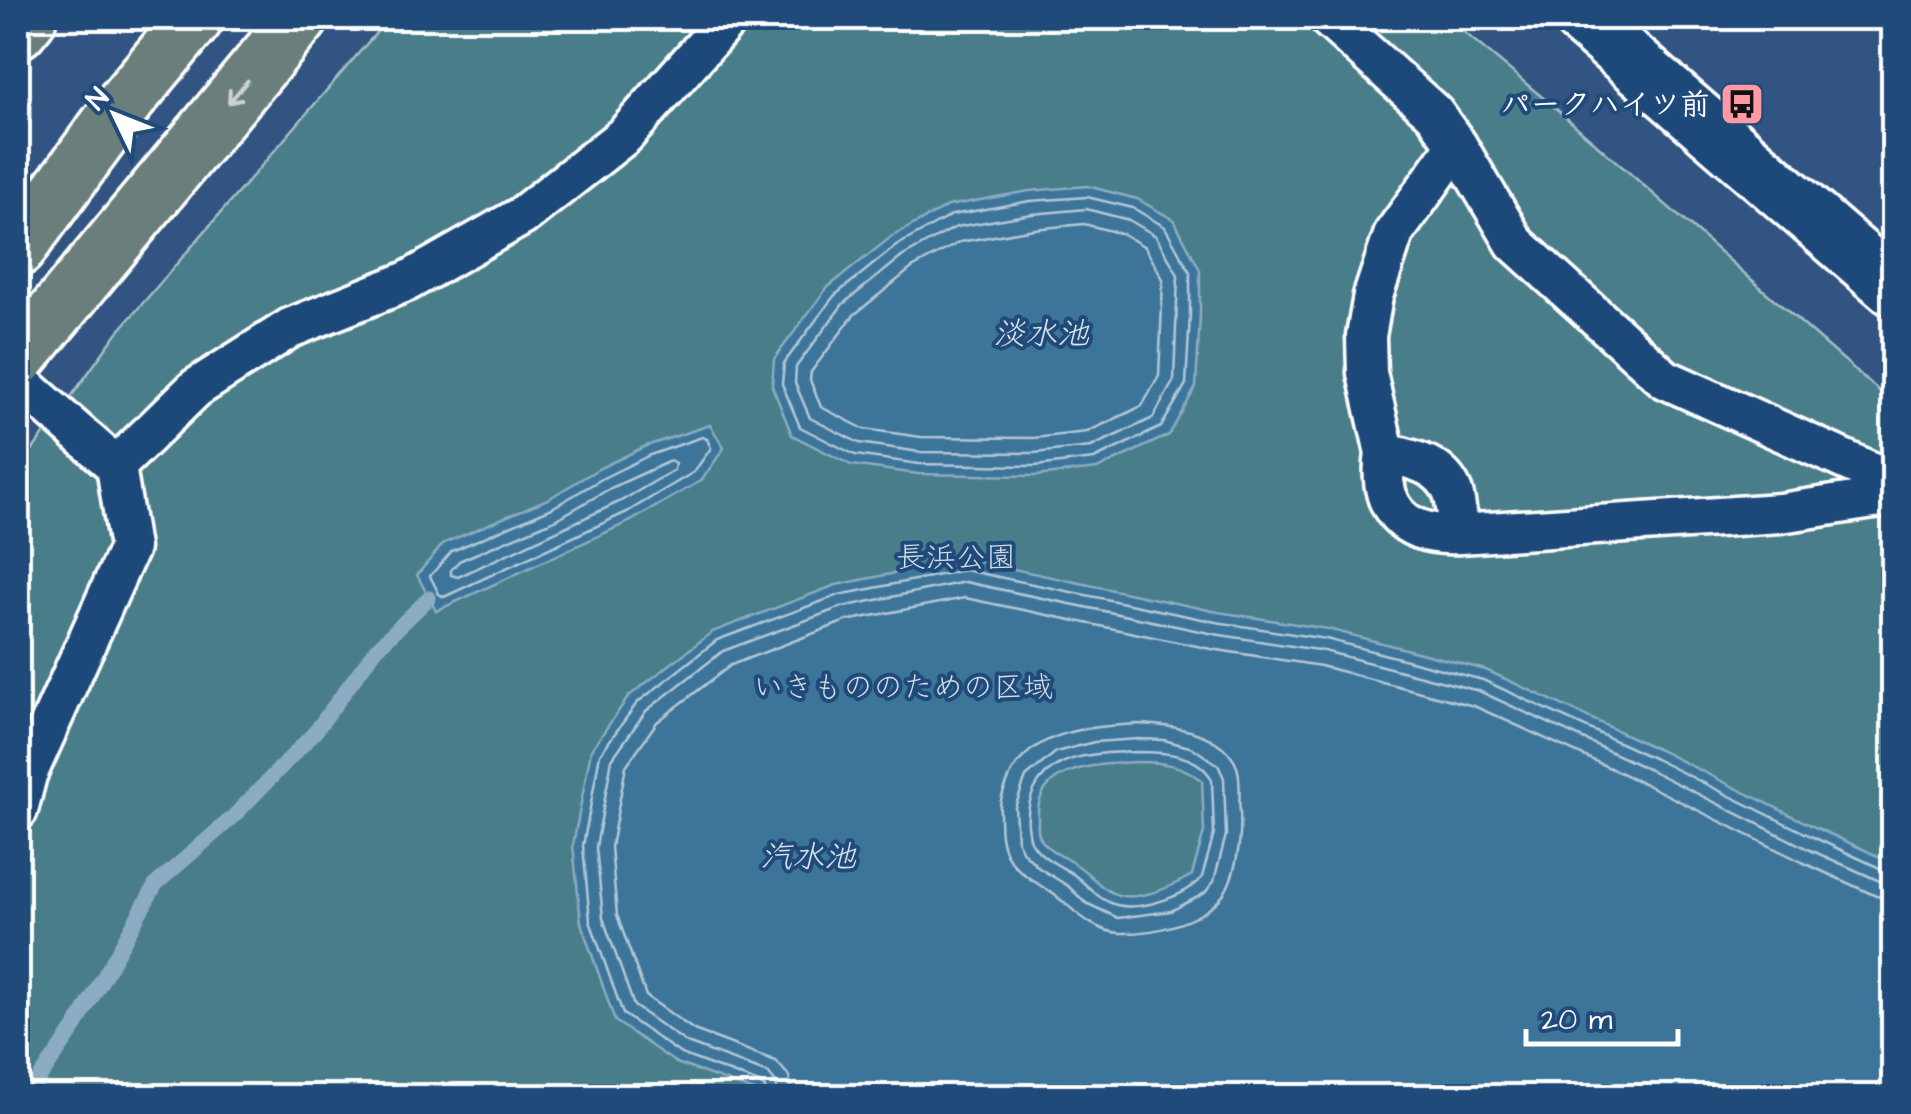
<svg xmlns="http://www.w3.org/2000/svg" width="1911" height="1114" font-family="'Architects Daughter','Klee One',sans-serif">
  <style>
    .green { fill: #4a7d89; stroke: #a4bec4; stroke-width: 2.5 }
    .water { fill: #3e759a; stroke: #8bacc2; stroke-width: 2.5; fill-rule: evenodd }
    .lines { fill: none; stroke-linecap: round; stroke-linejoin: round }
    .shore { stroke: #b2c8d7; stroke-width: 2.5 }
    .stream { stroke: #8bacc2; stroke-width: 15 }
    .pedestrian-casing { stroke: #fff; stroke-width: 45 }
    .tertiary-casing { stroke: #fff; stroke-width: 62 }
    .motorway-casing { stroke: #fff; stroke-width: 62 }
    .pedestrian { stroke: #1f4a7a; stroke-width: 38 }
    .tertiary { stroke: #1f4a7a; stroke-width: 55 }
    .motorway { stroke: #6b7f7c; stroke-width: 55 }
    .oneway { stroke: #cbd2d1 }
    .labels { text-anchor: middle; stroke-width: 8; stroke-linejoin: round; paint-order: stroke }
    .poi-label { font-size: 30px; font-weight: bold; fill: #fff; stroke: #1f4a7a; text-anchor: end }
    .park-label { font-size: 30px; fill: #d2dee2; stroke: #1f4a7a }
    .water-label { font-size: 32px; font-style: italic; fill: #d8e3eb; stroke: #1f4a7a }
  </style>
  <rect width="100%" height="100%" fill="#325483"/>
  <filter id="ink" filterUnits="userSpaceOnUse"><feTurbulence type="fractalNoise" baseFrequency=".01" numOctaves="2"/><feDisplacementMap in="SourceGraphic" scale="20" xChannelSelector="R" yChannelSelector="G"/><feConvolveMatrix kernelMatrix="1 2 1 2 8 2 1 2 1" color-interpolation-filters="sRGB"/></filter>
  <g filter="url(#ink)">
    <!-- green -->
    <path class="green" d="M389 18H1447L1547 101 1893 403V1096H18V470L117 333Z"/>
    <!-- water -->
    <g class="water">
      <path d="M1087 186 1137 199 1174 220 1200 270V315L1196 387 1169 435 1097 469 1036 476 918 474 851 465 792 435 772 386 774 359 827 288 891 237 948 206 1029 191Z"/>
      <path d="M710 425 724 448 702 480 631 521 436 611 417 575 444 543 548 499 600 468 646 446Z"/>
      <path d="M966 559 1218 612 1328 629 1486 670 1659 750 1817 828 1893 863V1096H768L676 1063 615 1021 581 923 573 845 591 750 629 696 712 632 836 585ZM1138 762C1163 762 1182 765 1202 780L1204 832 1192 875C1173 886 1141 901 1118 895 1103 891 1093 877 1081 868 1068 858 1045 851 1039 835 1037 830 1038 824 1038 819 1034 765 1100 764 1138 762Z"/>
    </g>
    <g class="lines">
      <!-- shore -->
      <g class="shore">
        <path d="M1087 197 1133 208 1165 227 1190 272V315L1186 384 1161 427 1094 459 1035 466 919 464 855 455 800 427 782 384 784 363 834 296 896 246 952 215 1030 201Z"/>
        <path d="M1086 209 1129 220 1156 236 1178 275 1174 380 1153 418 1091 447 1034 453 920 452 859 443 810 418 795 383 796 367 843 304 903 256 956 227 1032 214Z"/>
        <path d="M1084 224 1123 234 1145 247 1163 279 1159 376 1142 406 1087 432 1034 438 921 437 864 429 821 407 810 380 811 372 854 315 912 268 960 242 1034 229Z"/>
        <path d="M702 437 707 439 711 448 694 472 627 512 444 597 439 594 430 576 452 551 552 508 605 477 650 455Z"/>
        <path d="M670 461 675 464 674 470 621 501 458 577 451 575V570L459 561 557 519 611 488Z"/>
        <path d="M1137 724C1170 725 1223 731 1237 767 1242 782 1238 798 1240 813 1242 837 1236 882 1219 900 1196 924 1152 934 1120 933 1096 932 1078 914 1061 900 1043 885 1022 878 1008 857 1000 844 1000 827 1000 812 999 802 1003 793 1007 783 1027 730 1089 727 1137 724Z"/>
        <path d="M1138 739 1164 740 1193 748 1218 765 1224 778 1226 835 1214 881 1205 893 1171 911 1118 918 1086 903 1068 886 1039 868 1023 852 1017 840 1015 807 1026 777 1056 752 1094 742Z"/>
        <path d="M1138 752C1164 752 1199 754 1212 780L1214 834 1202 877C1188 896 1140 911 1117 905 1099 901 1087 884 1073 874 1059 865 1039 857 1031 841 1029 837 1029 830 1028 826 1026 800 1036 775 1062 763 1084 752 1114 753 1138 752Z"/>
        <path d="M766 1096 765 1088 759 1083 681 1054 623 1014 590 921 583 846 600 754 637 703 717 640 839 595 965 570 1216 622 1326 639 1483 680 1655 759 1813 837 1886 871H1894"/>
        <path d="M778 1096 776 1083 768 1073 687 1043 634 1006 603 918 596 847 612 759 646 711 723 651 842 607 965 582 1214 634 1324 651 1479 691 1650 770 1808 849 1882 882 1894 884"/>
        <path d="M793 1096 789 1076 776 1061 694 1030 646 996 617 915 611 847 626 766 657 722 731 665 846 621 965 598 1211 649 1321 666 1474 706 1643 783 1802 862 1876 896 1894 899"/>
      </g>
      <!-- stream -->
      <path class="stream" d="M27 1096 76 1026 156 884 232 818 315 732 376 649 429 598"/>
      <defs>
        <g id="pedestrian">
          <path d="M1328 18 1434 113 1457 145 1515 243 1665 379 1894 482"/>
          <path d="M1457 145 1394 233 1373 296 1366 336 1367 373 1385 453C1411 459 1442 464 1453 493 1457 505 1457 521 1459 534L1780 513 1894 496"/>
          <path d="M18 380 116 466 129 548 27 775 18 810"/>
          <path d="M1385 453C1377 508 1404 537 1459 534"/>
          <path d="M116 466 196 388 290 328 408 281 522 216 625 135 729 18"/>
        </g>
        <path id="tertiary" d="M1582 18 1894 288"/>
        <g id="motorway">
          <path d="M18 30 28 18"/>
          <path d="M18 248 126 101 195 18"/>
          <path d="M18 358 300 18"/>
        </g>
      </defs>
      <!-- pedestrian casing -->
      <use href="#pedestrian" class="pedestrian-casing"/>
      <!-- tertiary casing -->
      <use href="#tertiary" class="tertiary-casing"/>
      <!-- motorway casing -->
      <use href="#motorway" class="motorway-casing"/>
      <!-- pedestrian -->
      <use href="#pedestrian" class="pedestrian"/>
      <!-- tertiary -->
      <use href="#tertiary" class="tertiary"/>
      <!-- motorway -->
      <use href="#motorway" class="motorway"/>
    </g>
    <!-- one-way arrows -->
    <defs><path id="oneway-shaft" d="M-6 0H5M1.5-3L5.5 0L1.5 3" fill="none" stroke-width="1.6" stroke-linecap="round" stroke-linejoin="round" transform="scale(2.5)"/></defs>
    <use class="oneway" href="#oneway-shaft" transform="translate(238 92) rotate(130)"/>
  </g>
  <!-- icons -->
  <defs>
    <symbol id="bus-square" viewBox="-11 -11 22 22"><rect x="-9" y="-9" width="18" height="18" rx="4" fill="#ff9aa2" stroke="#1f4a7a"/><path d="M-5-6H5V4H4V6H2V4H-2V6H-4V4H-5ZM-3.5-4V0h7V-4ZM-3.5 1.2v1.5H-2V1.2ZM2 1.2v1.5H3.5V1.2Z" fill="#111"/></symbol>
  </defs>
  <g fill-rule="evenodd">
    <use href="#bus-square" x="1717" y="79" width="50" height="50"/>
  </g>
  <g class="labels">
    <!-- poi labels -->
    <g class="poi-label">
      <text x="1710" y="114">パークハイツ前</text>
    </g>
    <!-- park labels -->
    <g class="park-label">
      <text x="956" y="567">長浜公園</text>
      <text x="903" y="697">いきもののための区域</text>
    </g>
    <!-- water labels -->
    <g class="water-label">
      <text x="1041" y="344">淡水池</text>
      <text x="808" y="867">汽水池</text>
    </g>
  </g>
  <!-- margin -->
  <rect width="1911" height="1114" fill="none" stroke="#1f4a7a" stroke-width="60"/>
  <rect x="30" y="30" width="1851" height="1054" fill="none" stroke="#fff" stroke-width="4" filter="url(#ink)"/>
  <!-- north arrow -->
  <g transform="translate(115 115) rotate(313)" stroke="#1f4a7a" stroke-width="8" paint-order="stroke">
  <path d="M0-8L18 38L0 25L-18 38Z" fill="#ffffff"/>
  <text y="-15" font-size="28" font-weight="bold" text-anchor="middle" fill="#ffffff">N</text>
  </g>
  <!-- scale -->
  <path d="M1526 1029v15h152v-15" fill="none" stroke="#ffffff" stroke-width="5"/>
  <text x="1541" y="1029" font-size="30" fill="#ffffff" stroke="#1f4a7a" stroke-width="8" paint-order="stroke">20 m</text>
</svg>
